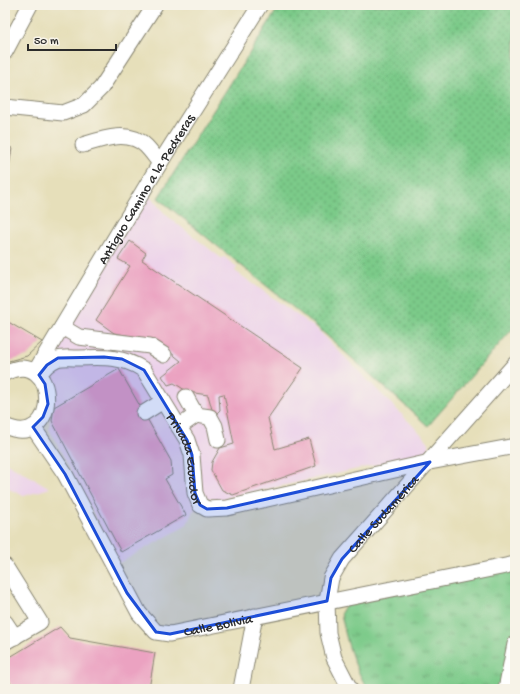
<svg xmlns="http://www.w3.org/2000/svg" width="520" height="694" font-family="'Gochi Hand',sans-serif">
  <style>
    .built { fill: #ecd1ea }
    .grass { fill: url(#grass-dots); stroke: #547a5a }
    .park { fill: url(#park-tufts); stroke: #547a5a }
    .building { fill: #eba2c1 }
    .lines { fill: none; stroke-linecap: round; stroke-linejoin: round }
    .minor-casing { stroke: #888572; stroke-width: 17 }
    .minor { stroke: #fff; stroke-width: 15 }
    .marked { fill: #1d4ed8; fill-opacity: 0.2; stroke: #1d4ed8; stroke-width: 3; stroke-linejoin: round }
    .labels { text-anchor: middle; stroke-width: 3; stroke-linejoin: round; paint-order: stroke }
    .street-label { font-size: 14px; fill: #2b2b2b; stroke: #f7f3e8 }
  </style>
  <defs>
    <pattern id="grass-dots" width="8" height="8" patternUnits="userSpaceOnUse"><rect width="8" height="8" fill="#7cca89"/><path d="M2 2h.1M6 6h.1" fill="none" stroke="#66a470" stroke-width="1.8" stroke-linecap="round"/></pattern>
    <pattern id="park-tufts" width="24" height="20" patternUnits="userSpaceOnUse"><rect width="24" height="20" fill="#7cca89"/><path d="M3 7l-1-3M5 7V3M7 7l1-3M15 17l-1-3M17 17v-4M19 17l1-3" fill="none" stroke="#66a470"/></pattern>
  </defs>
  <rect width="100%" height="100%" fill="#f7f3e8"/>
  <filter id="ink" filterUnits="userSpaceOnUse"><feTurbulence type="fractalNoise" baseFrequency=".025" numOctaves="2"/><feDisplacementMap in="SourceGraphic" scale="8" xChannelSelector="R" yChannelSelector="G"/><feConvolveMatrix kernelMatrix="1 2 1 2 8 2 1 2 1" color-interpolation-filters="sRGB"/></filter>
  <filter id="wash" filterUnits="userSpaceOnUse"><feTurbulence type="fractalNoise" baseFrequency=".012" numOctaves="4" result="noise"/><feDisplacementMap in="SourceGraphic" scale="16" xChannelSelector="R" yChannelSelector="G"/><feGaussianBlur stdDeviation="0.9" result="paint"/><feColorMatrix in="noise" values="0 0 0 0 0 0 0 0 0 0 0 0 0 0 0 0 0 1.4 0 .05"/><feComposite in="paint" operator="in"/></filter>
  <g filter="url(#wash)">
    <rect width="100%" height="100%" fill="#e6dfba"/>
    <!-- built -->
    <g class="built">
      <path d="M145 191 166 215 221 258 224 257 237 267 235 271 318 330 426 439 429 443V448L425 454 218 500 210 498 193 511 187 524 182 528 119 563 49 429 53 395 49 372 72 319Z"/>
      <path d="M5 462 50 488 24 496 5 487Z"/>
    </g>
    <!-- grass -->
    <path class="grass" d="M280 5H515V326L428 426 316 326 158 198Z"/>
    <!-- park -->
    <path class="park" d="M515 566V625L502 689H368C353 666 346 640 341 613L346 604Z"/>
    <g id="blocks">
      <!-- building -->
      <g class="building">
        <path d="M5 147 12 148 6 187H5Z"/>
        <path d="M130 241 146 253 142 260 303 368 268 418 275 449 309 439 316 466 233 495 222 490 211 470 212 462 220 448 234 444 224 394 219 395 220 410 217 413H213L208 395 188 392 174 383 168 385 162 376 181 361 164 347 149 339 114 333 96 320 130 266 118 259Z"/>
        <path d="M5 320 42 342 27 356 5 362Z"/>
        <path d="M119 369 171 461 172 475 165 479 186 515 121 552 52 421 54 407Z"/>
        <path d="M60 627 70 638 155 653 149 689H14L5 675V660Z"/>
      </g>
    </g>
  </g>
  <g filter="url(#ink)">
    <use href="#blocks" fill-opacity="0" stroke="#888572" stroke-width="1"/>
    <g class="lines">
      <defs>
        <g id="minor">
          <path d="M5 52 30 5"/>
          <path d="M5 107 63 113 84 105 101 88 155 5"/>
          <path d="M83 145C102 139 129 129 146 146 151 151 155 157 160 163"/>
          <path d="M62 327 79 337 150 346 164 355"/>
          <path id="s1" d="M36 370 160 163 260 5"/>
          <path d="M5 373C60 345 61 452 5 426"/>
          <path id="s2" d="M39 375C44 368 48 363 57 359 63 357 72 358 79 358 103 357 123 356 144 370L187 440 192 455 195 493 200 505 207 509 227 508 430 462 515 446"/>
          <path d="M186 397 196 415"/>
          <path d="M144 413 163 401"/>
          <path id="s3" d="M33 427 65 474 139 613 156 632 170 634 515 564"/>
          <path d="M179 427 196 415 210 417 215 426 218 440"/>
          <path d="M5 566 40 622 5 642"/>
          <path d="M5 622 15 637"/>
          <path d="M241 689 255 616"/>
          <path id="s4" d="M350 689 334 658 328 633 327 601 331 578 342 559 515 364"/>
          <path d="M506 689 515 644"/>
        </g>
      </defs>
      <!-- minor casing -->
      <use href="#minor" class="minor-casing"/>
      <!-- minor -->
      <use href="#minor" class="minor"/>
    </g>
  </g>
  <!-- marked area -->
  <path class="marked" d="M104 357 122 359 144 370 187 440 192 455 195 493 200 505 207 509 227 508 430 462 342 559 331 578 327 601 170 634 156 632 127 593 65 474 33 427 43 417 48 404 45 384 39 375 47 365 58 358Z"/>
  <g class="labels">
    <!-- street labels -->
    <g class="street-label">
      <text dy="5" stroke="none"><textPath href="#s1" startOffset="212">Antiguo Camino a la Pedreras</textPath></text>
      <text dy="5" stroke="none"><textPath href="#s2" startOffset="213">Privada Ecuador</textPath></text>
      <text dy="5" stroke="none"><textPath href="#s4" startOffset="199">Calle Sudamérica</textPath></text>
      <text dy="5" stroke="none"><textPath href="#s3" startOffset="303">Calle Bolivia</textPath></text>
    </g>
  </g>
  <!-- margin -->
  <rect width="520" height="694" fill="none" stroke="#f7f3e8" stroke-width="20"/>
  <!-- scale -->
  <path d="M28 44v6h88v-6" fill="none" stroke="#2b2b2b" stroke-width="2"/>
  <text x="34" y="44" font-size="12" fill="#2b2b2b" stroke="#f7f3e8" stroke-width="3" paint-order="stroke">50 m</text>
</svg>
